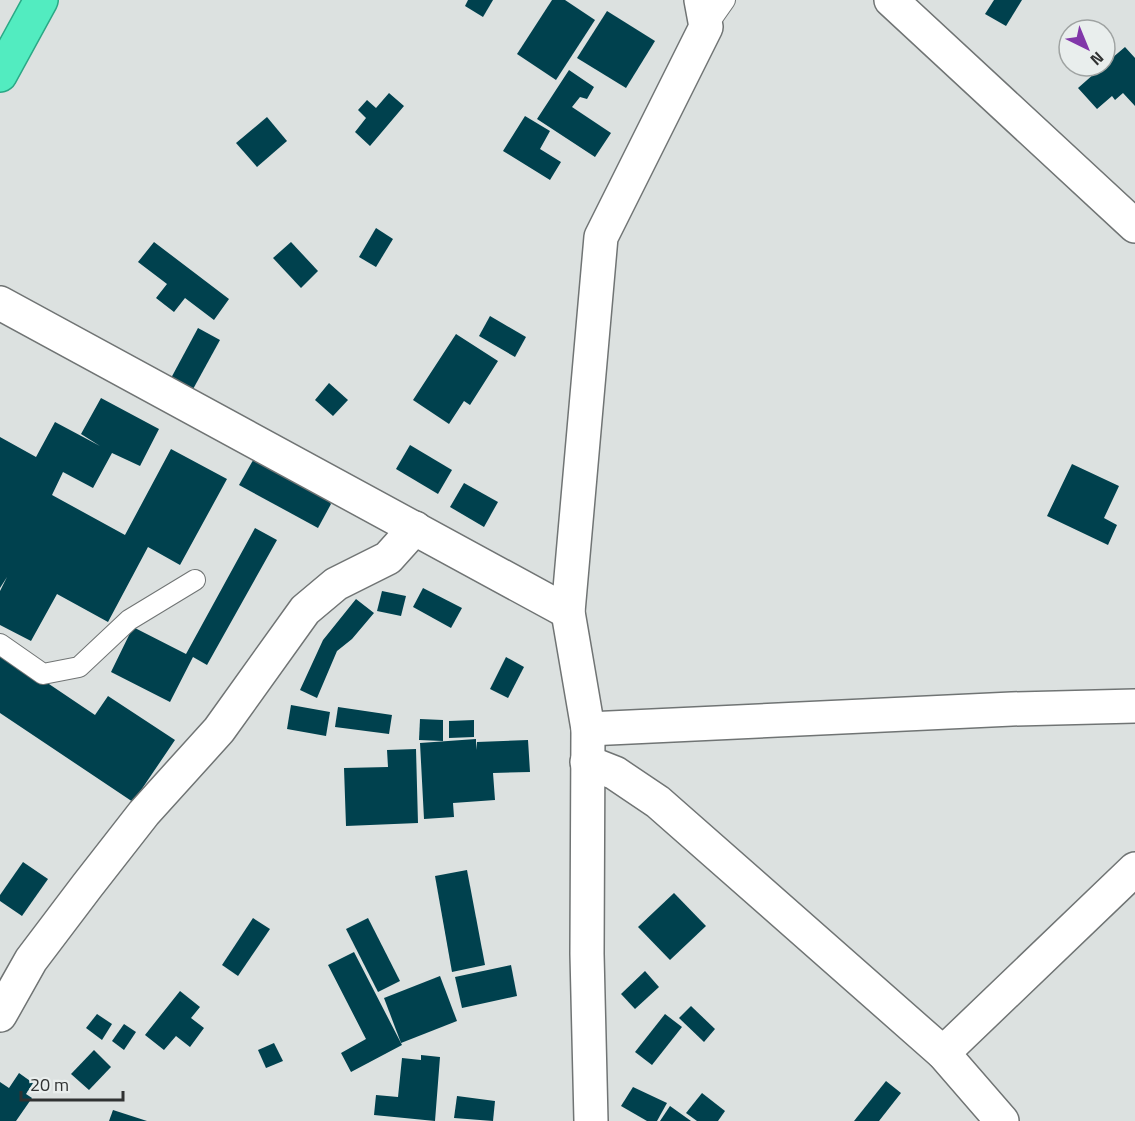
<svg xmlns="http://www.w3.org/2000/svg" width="1135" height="1121" font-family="'Titillium Web',sans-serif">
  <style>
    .building { fill: #00414e }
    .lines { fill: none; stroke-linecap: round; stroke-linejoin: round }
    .service-casing { stroke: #707474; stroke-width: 22 }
    .minor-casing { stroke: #707474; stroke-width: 36 }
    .trunk-casing { stroke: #2aa885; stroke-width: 36 }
    .service { stroke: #fff; stroke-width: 20 }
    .minor { stroke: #fff; stroke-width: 33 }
    .trunk { stroke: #52ecc0; stroke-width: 33 }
  </style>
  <rect width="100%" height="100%" fill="#dce1e0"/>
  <!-- building -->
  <g class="building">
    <path d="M468 0H493L483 17 465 6Z"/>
    <path d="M552 0H565L595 20 556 80 517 54Z"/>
    <path d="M994 0H1022L1006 26 985 14Z"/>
    <path d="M607 11 655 41 626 88 577 58Z"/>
    <path d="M1125 47 1135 58V106L1123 93 1115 100 1112 96 1097 109 1078 88 1103 66H1105V64Z"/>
    <path d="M569 70 594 87 587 99 580 97 572 107 611 133 595 157 537 119Z"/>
    <path d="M389 93 404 106 370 146 355 132 366 118 358 110 367 100 376 108Z"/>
    <path d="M525 116 550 131 540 149 561 162 550 180 503 151Z"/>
    <path d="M267 117 287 141 257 167 236 143Z"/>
    <path d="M376 228 393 239 376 267 359 257Z"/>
    <path d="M154 242 229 299 214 320 185 298 174 312 156 298 167 284 138 262Z"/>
    <path d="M291 242 318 271 301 288 273 258Z"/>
    <path d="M490 316 526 337 515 357 479 336Z"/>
    <path d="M198 328 220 340 192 391 170 380Z"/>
    <path d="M456 334 498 361 470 405 464 401 449 424 413 400Z"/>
    <path d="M329 383 348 400 333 416 315 400Z"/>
    <path d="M101 398 159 429 140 466 112 453 93 488 63 472 52 495 125 535 171 449 227 479 180 565 148 547 108 622 57 594 31 641 0 625V591L7 577 0 588V437L36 457 55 422 100 446 81 434Z"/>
    <path d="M410 445 452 470 438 494 396 469Z"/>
    <path d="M256 455 323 492 331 504 318 528 239 485Z"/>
    <path d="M1072 464 1119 486 1104 518 1117 525 1108 545 1047 516Z"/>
    <path d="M464 483 498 502 484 527 450 507Z"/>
    <path d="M255 528 277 540 207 665 193 657 170 702 111 672 133 627 186 654Z"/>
    <path d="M423 588 462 608 451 628 413 607Z"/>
    <path d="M382 591 406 596 401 616 377 611Z"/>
    <path d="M356 599 374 613 352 639 337 651 317 698 300 690 323 640Z"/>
    <path d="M0 651 95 715 108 696 175 740 133 802 0 713Z"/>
    <path d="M506 657 524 667 508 698 490 689Z"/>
    <path d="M291 705 330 712 326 736 287 729Z"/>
    <path d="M338 707 392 715 389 734 335 727Z"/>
    <path d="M420 719 443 720V741L419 740Z"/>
    <path d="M474 720V737L449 738V721Z"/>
    <path d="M476 739V750L477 742 528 740 530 772 493 773 495 800 453 803 454 817 424 819 420 743Z"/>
    <path d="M416 749 418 823 346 826 344 768 388 767 387 750Z"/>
    <path d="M23 862 48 879 22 916 0 901V895Z"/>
    <path d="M467 870 485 965 452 972 435 876Z"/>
    <path d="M674 893 706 926 670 960 638 927Z"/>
    <path d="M253 918 270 929 238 976 222 965Z"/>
    <path d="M368 918 400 981 378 992 346 929Z"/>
    <path d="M354 952 402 1045 351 1072 341 1053 366 1039 328 965Z"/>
    <path d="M511 965 517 996 462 1008 455 977Z"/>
    <path d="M645 971 659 987 635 1009 621 994Z"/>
    <path d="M440 976 457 1021 401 1043 384 998Z"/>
    <path d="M180 991 200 1007 191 1018 204 1028 190 1047 176 1036 164 1050 145 1035Z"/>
    <path d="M691 1006 715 1029 704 1042 679 1018Z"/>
    <path d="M97 1014 112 1024 102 1040 86 1028Z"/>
    <path d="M665 1014 682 1027 652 1065 635 1052Z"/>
    <path d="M124 1024 136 1032 124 1050 112 1041Z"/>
    <path d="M274 1043 283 1061 266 1068 258 1050Z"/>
    <path d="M94 1050 111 1067 89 1090 71 1074Z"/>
    <path d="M421 1055 440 1057 435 1121 374 1115 376 1095 398 1097 402 1058 421 1060Z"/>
    <path d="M19 1073 33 1083 26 1094 32 1098 16 1121H0V1082L9 1088Z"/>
    <path d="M886 1081 901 1093 879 1121H854Z"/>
    <path d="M633 1087 667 1103 657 1121H647L621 1106Z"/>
    <path d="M702 1093 725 1111 718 1121H697L686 1113Z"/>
    <path d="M457 1096 495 1101 493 1121 454 1118Z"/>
    <path d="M670 1106 691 1121H660Z"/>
    <path d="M113 1110 147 1121H109Z"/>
  </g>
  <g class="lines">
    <defs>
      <g id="service">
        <path d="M706 27 725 0"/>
        <path d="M0 644 43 674 79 667 129 620 195 580"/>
      </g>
      <g id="minor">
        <path d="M891 0 1135 226"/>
        <path d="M0 303 568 612"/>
        <path d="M588 729 1012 709 1135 706"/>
        <path d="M587 762 615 773 658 802 943 1053 1002 1121"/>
        <path d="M0 1015 31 960 87 886 144 813 219 730 305 610 336 584 388 558 415 528"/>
        <path d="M943 1053 1135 869"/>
        <path d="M591 1121 587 954 588 729 568 612 601 237 706 27 701 0"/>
      </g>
      <path id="trunk" d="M0 75 41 0"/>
    </defs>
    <!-- service casing -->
    <use href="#service" class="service-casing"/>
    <!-- minor casing -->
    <use href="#minor" class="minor-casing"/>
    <!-- trunk casing -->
    <use href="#trunk" class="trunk-casing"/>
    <!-- service -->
    <use href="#service" class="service"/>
    <!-- minor -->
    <use href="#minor" class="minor"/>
    <!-- trunk -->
    <use href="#trunk" class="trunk"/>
  </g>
  <!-- north arrow -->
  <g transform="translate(1087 48) rotate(137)"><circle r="28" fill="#e9eeed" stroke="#9fa3a2" stroke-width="1.5"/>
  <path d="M0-4.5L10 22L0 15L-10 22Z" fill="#8137a9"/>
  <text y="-9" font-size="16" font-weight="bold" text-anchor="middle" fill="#303232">N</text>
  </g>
  <!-- scale -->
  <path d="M21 1091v9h102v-9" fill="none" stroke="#303232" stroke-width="3"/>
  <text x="30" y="1091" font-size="18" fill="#303232" stroke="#e9eeed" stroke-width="4.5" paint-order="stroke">20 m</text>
</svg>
